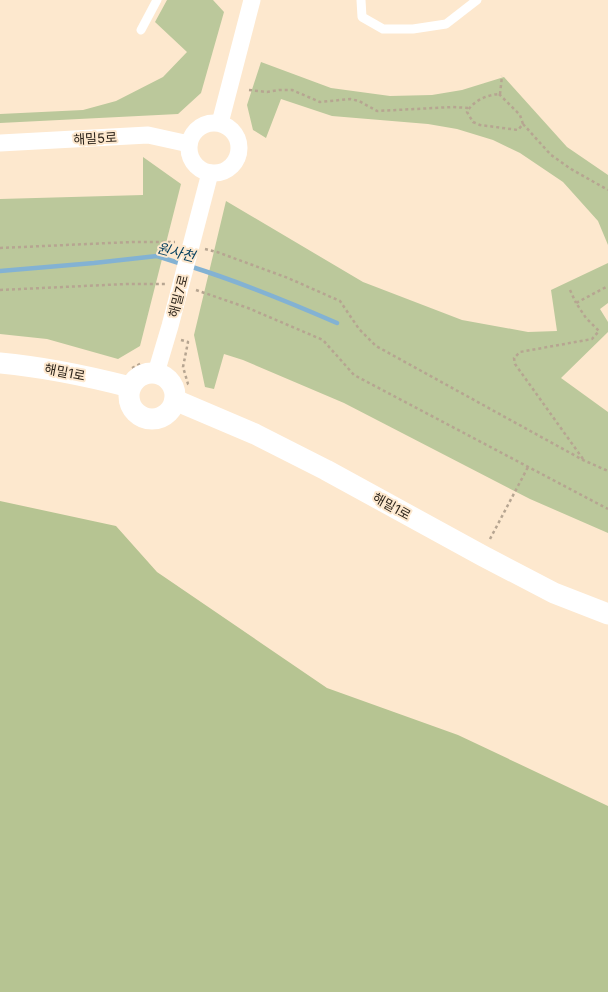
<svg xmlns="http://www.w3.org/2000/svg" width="608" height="992" font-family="Inter,'Noto Sans KR',sans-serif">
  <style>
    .green { fill: #bbc89b }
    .forest { fill: #b6c492 }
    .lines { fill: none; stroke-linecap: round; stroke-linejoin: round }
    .stream { stroke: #83b2d3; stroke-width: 4.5 }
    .path { stroke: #b6a591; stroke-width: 2.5; stroke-dasharray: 3 3; stroke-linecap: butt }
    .service { stroke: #fff; stroke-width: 9 }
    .minor { stroke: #fff; stroke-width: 17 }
    .tertiary { stroke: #fff; stroke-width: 21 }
    .labels { text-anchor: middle; stroke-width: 4; stroke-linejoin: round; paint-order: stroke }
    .street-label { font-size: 13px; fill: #2c241b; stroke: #fde8ce }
    .water-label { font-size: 14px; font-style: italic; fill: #003c5c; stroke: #fde8ce }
  </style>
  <rect width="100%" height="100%" fill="#fde8ce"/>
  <!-- green -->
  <g class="green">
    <path d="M167 0H213L224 12 201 93 178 114 0 123V114L83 110 116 101 163 77 187 52 155 22Z"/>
    <path d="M261 62 331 88 390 96 432 95 462 90 504 77 567 147 608 175V245L598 221 563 182 520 153 493 140 457 129 428 124 332 116 281 99 266 138 253 130 247 105Z"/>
    <path d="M143 157 181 184 140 346 118 359 47 339 0 334V199L143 195Z"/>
    <path d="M226 201 363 282 462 320 528 332 557 331 551 290 608 263V303L600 309 608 322V332L561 378 608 412V533L530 499 344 403 243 360 224 354 214 389 205 387 194 335Z"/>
  </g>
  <!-- forest -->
  <path class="forest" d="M0 501 116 526 157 572 327 688 458 735 608 806V992H0Z"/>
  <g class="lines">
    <!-- stream -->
    <g class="stream">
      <path d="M189 266C240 282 289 302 337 323"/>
      <path d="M0 271 94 263 157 256 182 264"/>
    </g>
    <!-- path -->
    <g class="path">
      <path d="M249 90 267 92 279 90H292L320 102 350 99 359 101 377 111 453 107 469 108"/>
      <path d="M499 94 520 115 523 124 518 130 480 125 473 122 467 112C473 101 486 95 499 94Z"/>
      <path d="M500 94 502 76"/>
      <path d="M523 124 551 155 571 169 608 190"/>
      <path d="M0 248 132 242H175"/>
      <path d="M205 249 217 252 288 278 340 301 359 329 376 346 583 460 608 471"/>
      <path d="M0 290 126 284H165"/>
      <path d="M196 290 248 308 323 340 354 375 608 509"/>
      <path d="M570 290 576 303"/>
      <path d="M181 340 188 342 183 367 188 384 190 386"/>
      <path d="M132 368 142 363"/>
      <path d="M583 459 515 364 514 358 520 352 592 339 599 331 586 318 576 303 608 286"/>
      <path d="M490 539 528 467"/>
    </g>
    <!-- service -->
    <g class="service">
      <path d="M361 0 362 17 383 29H413L446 24 477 0"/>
      <path d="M141 30 157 0"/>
    </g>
    <!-- minor -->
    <g class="minor">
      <circle cx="214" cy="148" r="25"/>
      <path d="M220 123 252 0"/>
      <path d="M0 143 148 135 189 144"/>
      <path d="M156 373 170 326 210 173"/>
    </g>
    <!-- tertiary -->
    <g class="tertiary">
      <path d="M0 363C44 367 87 376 130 387"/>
      <circle cx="152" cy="396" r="23"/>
      <path d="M175 400 255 434 326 470 483 556 554 593 608 614"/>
    </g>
  </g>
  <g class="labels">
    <!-- street labels -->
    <g class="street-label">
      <text transform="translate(95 138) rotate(-3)" y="5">해밀5로</text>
      <text transform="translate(178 296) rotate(-76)" y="5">해밀7로</text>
      <text transform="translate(65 372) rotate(11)" y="5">해밀1로</text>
      <text transform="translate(392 506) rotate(29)" y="5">해밀1로</text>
    </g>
    <!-- water labels -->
    <g class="water-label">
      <text transform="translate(176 252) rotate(14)" y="5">원사천</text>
    </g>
  </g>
</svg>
